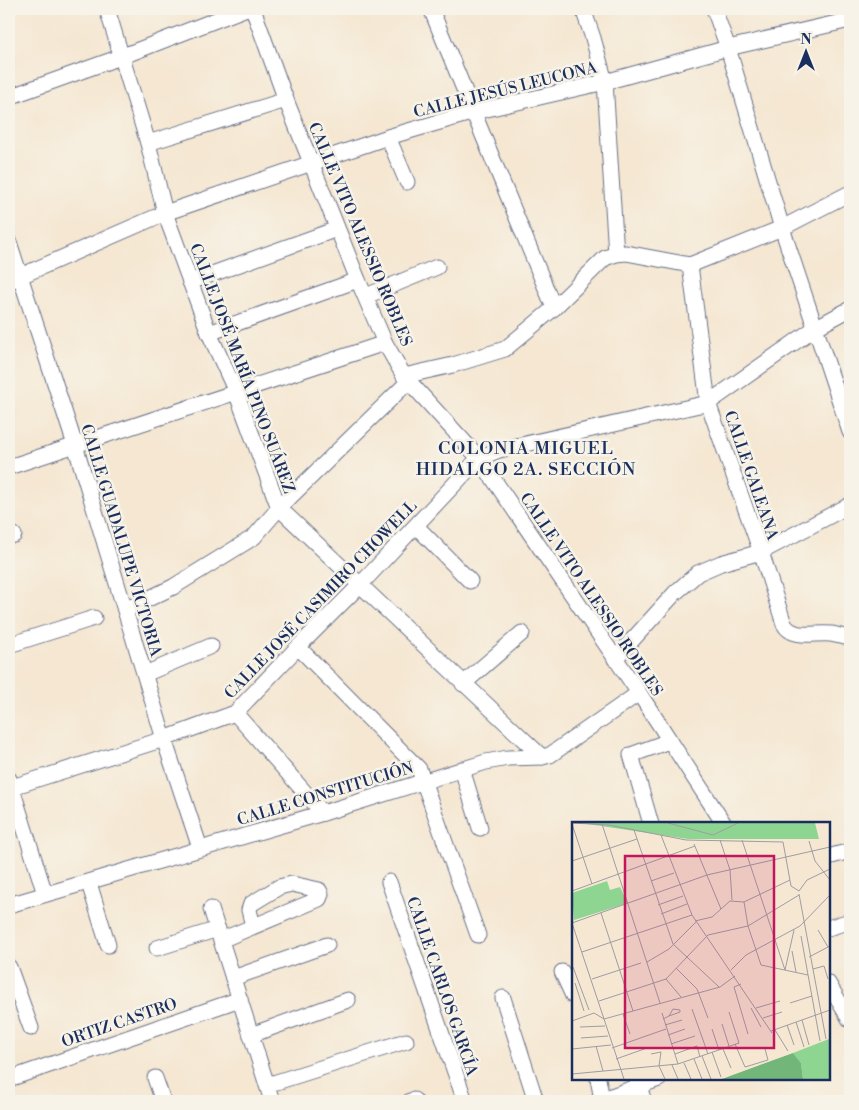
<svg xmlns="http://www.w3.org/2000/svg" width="859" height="1110" font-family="'Libre Bodoni',serif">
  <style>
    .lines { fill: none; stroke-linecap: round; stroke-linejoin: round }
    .minor-casing { stroke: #676f87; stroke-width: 17 }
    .minor { stroke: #fff; stroke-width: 15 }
    .labels { text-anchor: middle; stroke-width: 5; stroke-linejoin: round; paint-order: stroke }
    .street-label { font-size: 16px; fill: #1b2f5e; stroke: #f7f3e8 }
    .neighbourhood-label { font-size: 18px; letter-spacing: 1px; fill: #1b2f5e; stroke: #f7f3e8 }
    .inset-road { fill: none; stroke: #9e9da4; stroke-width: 1 }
    .view { fill: #c2185b; fill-opacity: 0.15; stroke: #c2185b; stroke-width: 2.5 }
    .inset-edge { fill: none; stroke: #1b2f5e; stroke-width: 2.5 }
  </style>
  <rect width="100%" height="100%" fill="#f7f3e8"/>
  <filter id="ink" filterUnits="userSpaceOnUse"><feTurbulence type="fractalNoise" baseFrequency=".02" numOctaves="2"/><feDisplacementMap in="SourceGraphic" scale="10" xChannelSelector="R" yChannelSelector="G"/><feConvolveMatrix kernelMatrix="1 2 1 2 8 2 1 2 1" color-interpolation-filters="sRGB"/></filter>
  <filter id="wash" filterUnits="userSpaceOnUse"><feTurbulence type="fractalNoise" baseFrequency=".0096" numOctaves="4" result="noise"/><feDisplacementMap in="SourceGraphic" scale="20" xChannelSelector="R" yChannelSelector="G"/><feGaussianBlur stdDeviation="1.12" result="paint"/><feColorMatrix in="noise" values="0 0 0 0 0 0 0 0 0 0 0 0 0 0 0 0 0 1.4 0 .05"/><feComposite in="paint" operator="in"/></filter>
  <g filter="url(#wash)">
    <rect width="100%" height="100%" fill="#f5e7d2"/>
  </g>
  <g filter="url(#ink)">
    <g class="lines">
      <defs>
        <g id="minor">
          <path d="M107 9 148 143 165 213 209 333 236 392 279 508 542 757"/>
          <path d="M253 9 286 100 358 280 385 343 404 376 479 458 639 693 724 824"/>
          <path d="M431 9 554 308"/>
          <path d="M583 9 593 38 605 82 616 254"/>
          <path d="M714 9 728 48 782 228 850 432"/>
          <path d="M9 97 123 56 244 9"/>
          <path d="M388 137 407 182"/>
          <path d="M148 143 286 100"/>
          <path d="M9 242 75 445 164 739 200 848"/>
          <path d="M690 265 708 403 761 552 784 624C793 640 815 632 831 634 837 635 844 637 850 638"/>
          <path d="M9 281 165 213 388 137 474 112 605 82 728 48 850 20"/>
          <path d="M190 282 337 229"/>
          <path d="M366 296 437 267"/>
          <path d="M209 333 358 280"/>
          <path d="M404 376 453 365 505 349 554 308 605 258 616 254 626 253 690 265 782 228 850 193"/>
          <path d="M9 467 385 343"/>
          <path d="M416 526 470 581"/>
          <path d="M9 536 14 535"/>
          <path d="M125 610 173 587 254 537 279 508 408 382"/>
          <path d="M9 645 94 618"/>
          <path d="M298 647 419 769 478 935"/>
          <path d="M615 659 675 593 698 573 721 563 761 552 850 505"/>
          <path d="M145 674 211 646"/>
          <path d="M463 684 522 633"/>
          <path d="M235 713 323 813"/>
          <path d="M462 769 480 828"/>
          <path d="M9 779 45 894"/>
          <path d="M9 788 164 739 235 713 298 647 360 585 479 458 499 450 708 403 815 328 850 309"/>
          <path d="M651 824 631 755 669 741"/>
          <path d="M828 857 850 851"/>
          <path d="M389 882 465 1101"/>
          <path d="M89 883 108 945"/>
          <path d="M9 905 323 813 486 762 508 758 542 757 550 755 639 693"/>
          <path d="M211 909 272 1101"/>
          <path d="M828 928 850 921"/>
          <path d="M221 940 319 899 321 894 319 890 292 884 279 887 251 904 249 910 253 926"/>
          <path d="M157 948 218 929"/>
          <path d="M9 967 31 1028"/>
          <path d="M562 972 573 996"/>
          <path d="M233 978 327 945"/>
          <path d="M828 983 850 1020"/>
          <path d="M503 998 536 1101"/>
          <path d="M251 1035 348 1000"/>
          <path d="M155 1078 163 1101"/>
          <path d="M9 1079 240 999"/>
          <path d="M598 1079 602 1099"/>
          <path d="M267 1085 406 1041"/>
          <path d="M639 1087 644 1101"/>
          <path d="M410 1101 414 1100 415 1101"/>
          <path d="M597 1101 659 1079"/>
        </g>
      </defs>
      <!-- minor casing -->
      <use href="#minor" class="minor-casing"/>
      <!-- minor -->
      <use href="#minor" class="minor"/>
    </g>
  </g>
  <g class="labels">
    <!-- street labels -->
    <g class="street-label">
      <text transform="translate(505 89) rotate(-14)" y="6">CALLE JESÚS LEUCONA</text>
      <text transform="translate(361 234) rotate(67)" y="6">CALLE VITO ALESSIO ROBLES</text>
      <text transform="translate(243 368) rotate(69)" y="6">CALLE JOSÉ MARÍA PINO SUÁREZ</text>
      <text transform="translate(752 475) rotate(71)" y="6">CALLE GALEANA</text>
      <text transform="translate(122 540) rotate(73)" y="6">CALLE GUADALUPE VICTORIA</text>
      <text transform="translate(592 594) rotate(56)" y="6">CALLE VITO ALESSIO ROBLES</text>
      <text transform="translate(320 599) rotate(-46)" y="6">CALLE JOSÉ CASIMIRO CHOWELL</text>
      <text transform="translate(325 793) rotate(-17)" y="6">CALLE CONSTITUCIÓN</text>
      <text transform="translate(443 986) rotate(71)" y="6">CALLE CARLOS GARCÍA</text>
      <text transform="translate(119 1022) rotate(-19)" y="6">ORTIZ CASTRO</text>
    </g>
    <!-- neighbourhood labels -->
    <g class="neighbourhood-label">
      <text x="526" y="454">COLONIA MIGUEL<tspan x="526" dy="21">HIDALGO 2A. SECCIÓN</tspan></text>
    </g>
  </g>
  <!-- overview -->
  <g transform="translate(572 822)">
    <rect width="258" height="258" fill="#f5e7d2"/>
    <path d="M9 1H243L247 17H116ZM35 59 38 68 48 65 56 81 2 98 0 71ZM257 217V257H231L229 241 221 231Z" fill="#8dd590"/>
    <path d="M221 231 229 241 231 257H150Z" fill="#72b67a"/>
    <path class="inset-road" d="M0 1 37 3 114 18 211 20 219 64 227 69M96 1 141 13 166 1M0 2 20 62M30 2 88 181M62 8 101 122 147 165M89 13 120 93 200 211M148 18 158 48 160 78M170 18 213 148M237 19 243 39 258 58M122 22 149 87M0 39 65 17M79 59 102 51M0 69 123 24M227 69 235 58 258 47M227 72 254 217M172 80 176 104 189 143 236 153M86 83 111 74M29 91 61 189M89 92 115 82M123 99 140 95 158 79 172 80 218 58M0 101 135 53 258 25M0 101 52 257M246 108 256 125M229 114 248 219M220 129 224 150M10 130 120 93M237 135 258 124M75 140 97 127 124 100M1 145 17 188M104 146 125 167 136 196M241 147 252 144 256 157M159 148 174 133 228 104 258 73M213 148 222 108M20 157 69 141M94 157 109 175M3 161 12 189M169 162 162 165 176 212M27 179 94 157 136 113 176 104 227 73M218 181 240 174M179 186 189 205M184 186 208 179M120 187 136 232M90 191 106 242M51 192 58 212M191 196 210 190M91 197 97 194 108 190V188L101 187 97 194M230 198 237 223M0 199 22 191 32 197 148 165 163 154M224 200 232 225M150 202 157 224M93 203 110 198M215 203 222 223M8 205 33 204M140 207 147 228M203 208 216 229M199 209 258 188M96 213 113 207M9 216 36 214M99 222 123 214M163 222 173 245 196 238 193 227M24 224 31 249M40 226 94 207M0 227 39 223M151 227 159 246M140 230 149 255M79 232 89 230 87 244 93 257M103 232 125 224 128 235M130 234 139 257M44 237 75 226M122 237 130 257M112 241 119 257M100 243 106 257M0 252 106 242 167 221 157 190"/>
    <path class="view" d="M53 34H202V226H53Z"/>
    <rect width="258" height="258" class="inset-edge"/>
  </g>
  <!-- margin -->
  <rect width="859" height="1110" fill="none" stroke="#f7f3e8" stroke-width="30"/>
  <!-- north arrow -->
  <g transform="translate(806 52)" stroke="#f7f3e8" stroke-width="4" paint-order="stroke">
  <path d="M0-4L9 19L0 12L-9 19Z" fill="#1b2f5e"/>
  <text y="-8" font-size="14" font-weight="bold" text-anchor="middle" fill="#1b2f5e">N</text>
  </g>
</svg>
